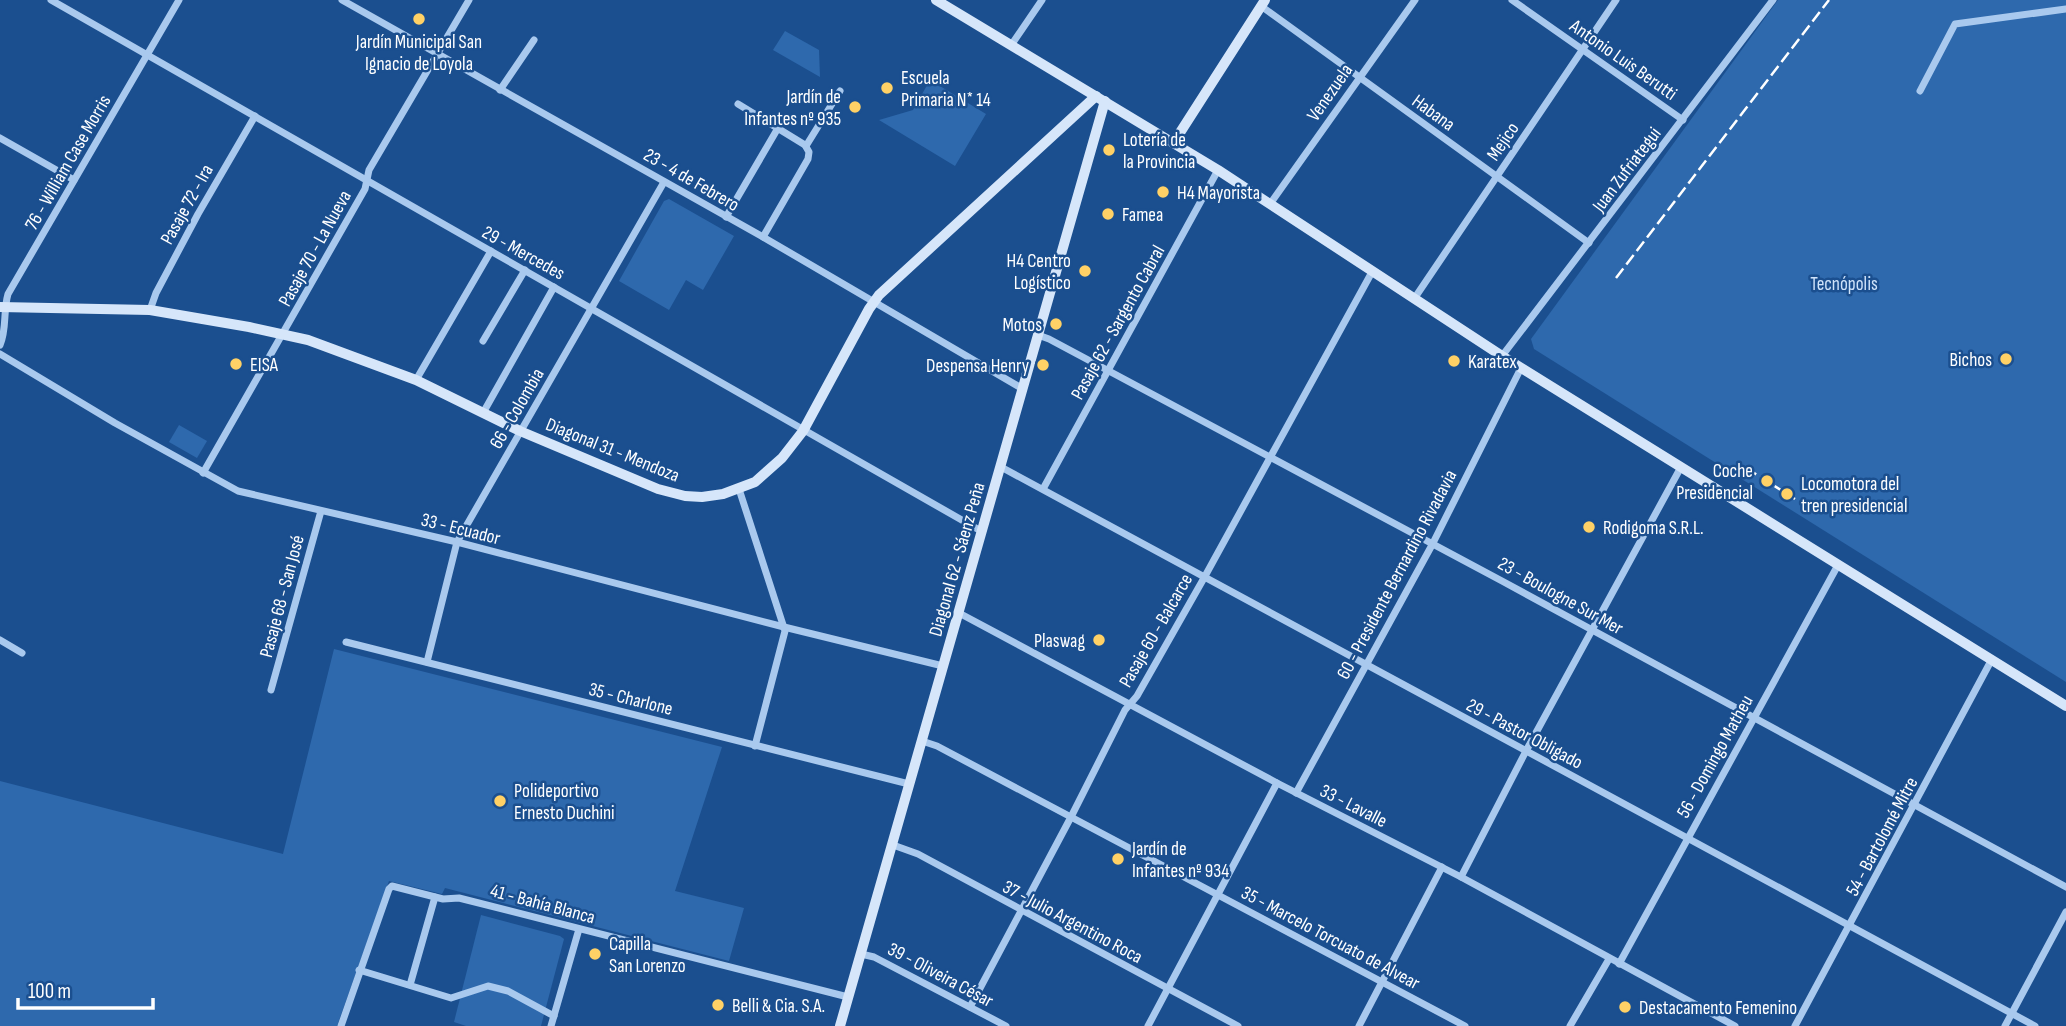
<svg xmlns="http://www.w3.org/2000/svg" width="2066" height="1026" font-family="'Sofia Sans Condensed',sans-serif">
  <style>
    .green { fill: #2e69ad }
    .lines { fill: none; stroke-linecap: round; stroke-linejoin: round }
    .street { stroke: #a9c9ee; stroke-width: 7 }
    .secondary { stroke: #d6e6fa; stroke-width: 10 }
    .rail { stroke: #fff; stroke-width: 2.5; stroke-dasharray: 12 5; stroke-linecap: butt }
    .poi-dot { fill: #ffd166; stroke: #1b4f8f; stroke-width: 2.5 }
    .labels { text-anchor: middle; stroke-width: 5; stroke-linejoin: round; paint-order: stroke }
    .poi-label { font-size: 19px; fill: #fff; stroke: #1b4f8f; text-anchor: start }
    .street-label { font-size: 19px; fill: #fff; stroke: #1b4f8f }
    .park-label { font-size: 19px; fill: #cfe3fa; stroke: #1b4f8f }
  </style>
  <rect width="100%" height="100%" fill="#1b4f8f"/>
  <!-- green -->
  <g class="green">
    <path d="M1778 0H2066V682L1534 349 1531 339Z"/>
    <path d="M785 31 819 50 820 77 773 50Z"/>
    <path d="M930 80 986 114 955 166 879 120 913 110Z"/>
    <path d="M669 199 734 236 703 290 686 280 669 310 619 281 664 201Z"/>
    <path d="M179 425 207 441 197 458 169 442Z"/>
    <path d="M334 649 722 747 675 891 744 908 729 961 445 888 442 894 389 881 337 1026H0V781L283 854Z"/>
    <path d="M481 915 560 936 564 939 541 1026H466L454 1022Z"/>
  </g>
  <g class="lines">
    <!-- street -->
    <g class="street">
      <path d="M51 0 981 531"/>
      <path d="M342 0 763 237 1023 389"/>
      <path d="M1512 0 1683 120"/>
      <path d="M1261 6 1589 243"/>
      <path d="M1012 44 1042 0"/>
      <path d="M500 90 534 40"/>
      <path d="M1920 91 1955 24 2066 9"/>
      <path d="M738 104 805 145 809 152 808 159 763 237"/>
      <path d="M0 138 74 180"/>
      <path d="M806 146 840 91"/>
      <path d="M1270 204 1415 0"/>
      <path d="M726 217 778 128"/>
      <path d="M1414 299 1616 0"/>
      <path d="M150 310 156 293 198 214 255 116"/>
      <path d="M1038 335 1049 339 1502 581 2066 887"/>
      <path d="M483 341 525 270"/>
      <path d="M0 345C7 329 3 311 8 294L179 0"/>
      <path d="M0 354 115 423 238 491 457 542 784 627 943 666"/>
      <path d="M1502 356 1773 0"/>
      <path d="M416 380 491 251"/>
      <path d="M483 413 554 287"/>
      <path d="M1001 467 2035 1026"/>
      <path d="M203 473 365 189 369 170 469 0"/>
      <path d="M739 489 785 631 755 746"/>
      <path d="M1043 489 1218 170"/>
      <path d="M959 613 1277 783 1461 877 1735 1026"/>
      <path d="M0 640 22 653"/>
      <path d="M346 642 909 784"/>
      <path d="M427 662 457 542 664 182"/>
      <path d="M271 690 321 511"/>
      <path d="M922 741 937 746 1465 1026"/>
      <path d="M1296 793 1432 545 1521 368"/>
      <path d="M893 845 918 854 1238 1026"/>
      <path d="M1461 877 1526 751 1681 467"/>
      <path d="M861 954 874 957 1006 1026"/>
      <path d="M1619 964 1838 565"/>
      <path d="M359 970 451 998 488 986 508 991 554 1016"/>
      <path d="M410 985 435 897"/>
      <path d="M970 1007 1071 817 1125 710 1137 696 1204 578 1372 272"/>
      <path d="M341 1026 389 889 392 886 443 899 459 898 848 997"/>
      <path d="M551 1026 579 929"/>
      <path d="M1148 1026 1277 783"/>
      <path d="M1359 1026 1442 867"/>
      <path d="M1570 1026 1609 959"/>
      <path d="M1795 1026 1992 659"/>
      <path d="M2005 1026 2066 912"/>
    </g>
    <!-- secondary -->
    <g class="secondary">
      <path d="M936 0 1218 170 1502 356 2066 706"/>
      <path d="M1174 142 1265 0"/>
      <path d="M0 307 150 310 249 327 308 340 416 380 520 431 658 489 685 496 702 497 723 494 755 482 782 458 803 431 869 309 879 295 1096 96"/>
      <path d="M840 1026 1105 101"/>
    </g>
    <!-- rail -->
    <g class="rail">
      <path d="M1616 278 1829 0"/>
      <path d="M1746 468 1795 499"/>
    </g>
  </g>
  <!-- markers -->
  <g class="poi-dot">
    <circle cx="419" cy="19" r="7"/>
    <circle cx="887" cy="88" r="7"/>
    <circle cx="855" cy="107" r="7"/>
    <circle cx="1109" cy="150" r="7"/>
    <circle cx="1163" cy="192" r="7"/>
    <circle cx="1108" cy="214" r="7"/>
    <circle cx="1085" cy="271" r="7"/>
    <circle cx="1056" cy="324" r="7"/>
    <circle cx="2006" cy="359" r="7"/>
    <circle cx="1454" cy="361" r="7"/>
    <circle cx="236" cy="364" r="7"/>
    <circle cx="1043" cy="365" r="7"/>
    <circle cx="1767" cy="481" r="7"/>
    <circle cx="1787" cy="494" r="7"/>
    <circle cx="1589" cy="527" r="7"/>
    <circle cx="1099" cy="640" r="7"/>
    <circle cx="500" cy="801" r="7"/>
    <circle cx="1118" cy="859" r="7"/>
    <circle cx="595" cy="954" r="7"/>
    <circle cx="718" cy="1005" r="7"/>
    <circle cx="1625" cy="1007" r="7"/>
  </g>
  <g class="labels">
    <!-- poi labels -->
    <g class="poi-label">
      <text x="419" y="48" text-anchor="middle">Jardín Municipal San<tspan x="419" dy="22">Ignacio de Loyola</tspan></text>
      <text x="901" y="84">Escuela<tspan x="901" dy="22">Primaria N* 14</tspan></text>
      <text x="841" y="103" text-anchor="end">Jardín de<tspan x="841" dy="22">Infantes nº 935</tspan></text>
      <text x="1123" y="146">Lotería de<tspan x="1123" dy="22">la Provincia</tspan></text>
      <text x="1177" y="199">H4 Mayorista</text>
      <text x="1122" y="221">Famea</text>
      <text x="1071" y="267" text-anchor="end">H4 Centro<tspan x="1071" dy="22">Logístico</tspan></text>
      <text x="1042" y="331" text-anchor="end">Motos</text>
      <text x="1992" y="366" text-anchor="end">Bichos</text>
      <text x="1468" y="368">Karatex</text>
      <text x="250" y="371">EISA</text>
      <text x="1029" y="372" text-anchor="end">Despensa Henry</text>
      <text x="1753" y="477" text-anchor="end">Coche<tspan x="1753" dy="22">Presidencial</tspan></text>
      <text x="1801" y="490">Locomotora del<tspan x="1801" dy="22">tren presidencial</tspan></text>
      <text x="1603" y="534">Rodigoma S.R.L.</text>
      <text x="1085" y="647" text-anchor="end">Plaswag</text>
      <text x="514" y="797">Polideportivo<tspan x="514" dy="22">Ernesto Duchini</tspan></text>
      <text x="1132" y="855">Jardín de<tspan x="1132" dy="22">Infantes nº 934</tspan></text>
      <text x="609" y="950">Capilla<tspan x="609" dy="22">San Lorenzo</tspan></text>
      <text x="732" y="1012">Belli &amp; Cia. S.A.</text>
      <text x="1639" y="1014">Destacamento Femenino</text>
    </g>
    <!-- street labels -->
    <g class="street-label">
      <text transform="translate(1624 59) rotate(35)" y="7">Antonio Luis Berutti</text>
      <text transform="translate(1329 92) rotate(-55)" y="7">Venezuela</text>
      <text transform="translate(1434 112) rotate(36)" y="7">Habana</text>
      <text transform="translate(1502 141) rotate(-56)" y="7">Mejico</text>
      <text transform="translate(67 162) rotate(-60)" y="7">76 - William Case Morris</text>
      <text transform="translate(1626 169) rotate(-53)" y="7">Juan Zufriategui</text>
      <text transform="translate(692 179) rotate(30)" y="7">23 - 4 de Febrero</text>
      <text transform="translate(186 204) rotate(-61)" y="7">Pasaje 72 - Ira</text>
      <text transform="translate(314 248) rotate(-61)" y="7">Pasaje 70 - La Nueva</text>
      <text transform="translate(524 252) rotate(29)" y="7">29 - Mercedes</text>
      <text transform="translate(1117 322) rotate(-61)" y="7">Pasaje 62 - Sargento Cabral</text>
      <text transform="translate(516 408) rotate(-60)" y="7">66 - Colombia</text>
      <text transform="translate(613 449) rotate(22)" y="7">Diagonal 31 - Mendoza</text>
      <text transform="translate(461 528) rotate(14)" y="7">33 - Ecuador</text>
      <text transform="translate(956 559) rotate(-74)" y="7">Diagonal 62 - Sáenz Peña</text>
      <text transform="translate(1396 574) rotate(-62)" y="7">60 - Presidente Bernardino Rivadavia</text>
      <text transform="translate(1561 595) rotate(29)" y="7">23 - Boulogne Sur Mer</text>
      <text transform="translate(281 596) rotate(-75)" y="7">Pasaje 68 - San José</text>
      <text transform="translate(1155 630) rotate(-60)" y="7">Pasaje 60 - Balcarce</text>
      <text transform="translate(631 698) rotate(14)" y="7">35 - Charlone</text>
      <text transform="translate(1525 733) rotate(28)" y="7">29 - Pastor Obligado</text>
      <text transform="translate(1714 756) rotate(-61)" y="7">56 - Domingo Matheu</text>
      <text transform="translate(1354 805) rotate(27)" y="7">33 - Lavalle</text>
      <text transform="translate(1881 836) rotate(-62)" y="7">54 - Bartolomé Mitre</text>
      <text transform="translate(543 903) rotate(15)" y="7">41 - Bahía Blanca</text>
      <text transform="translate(1073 921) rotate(28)" y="7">37 - Julio Argentino Roca</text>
      <text transform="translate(1331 937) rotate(28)" y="7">35 - Marcelo Torcuato de Alvear</text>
      <text transform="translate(941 974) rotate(28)" y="7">39 - Oliveira César</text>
    </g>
    <!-- park labels -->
    <g class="park-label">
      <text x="1844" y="290">Tecnópolis</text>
    </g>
  </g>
  <!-- scale -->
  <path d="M18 998v10h135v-10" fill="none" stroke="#ffffff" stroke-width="3.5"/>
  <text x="28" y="998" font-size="21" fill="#ffffff" stroke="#1b4f8f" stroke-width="5" paint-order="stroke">100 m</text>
</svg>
